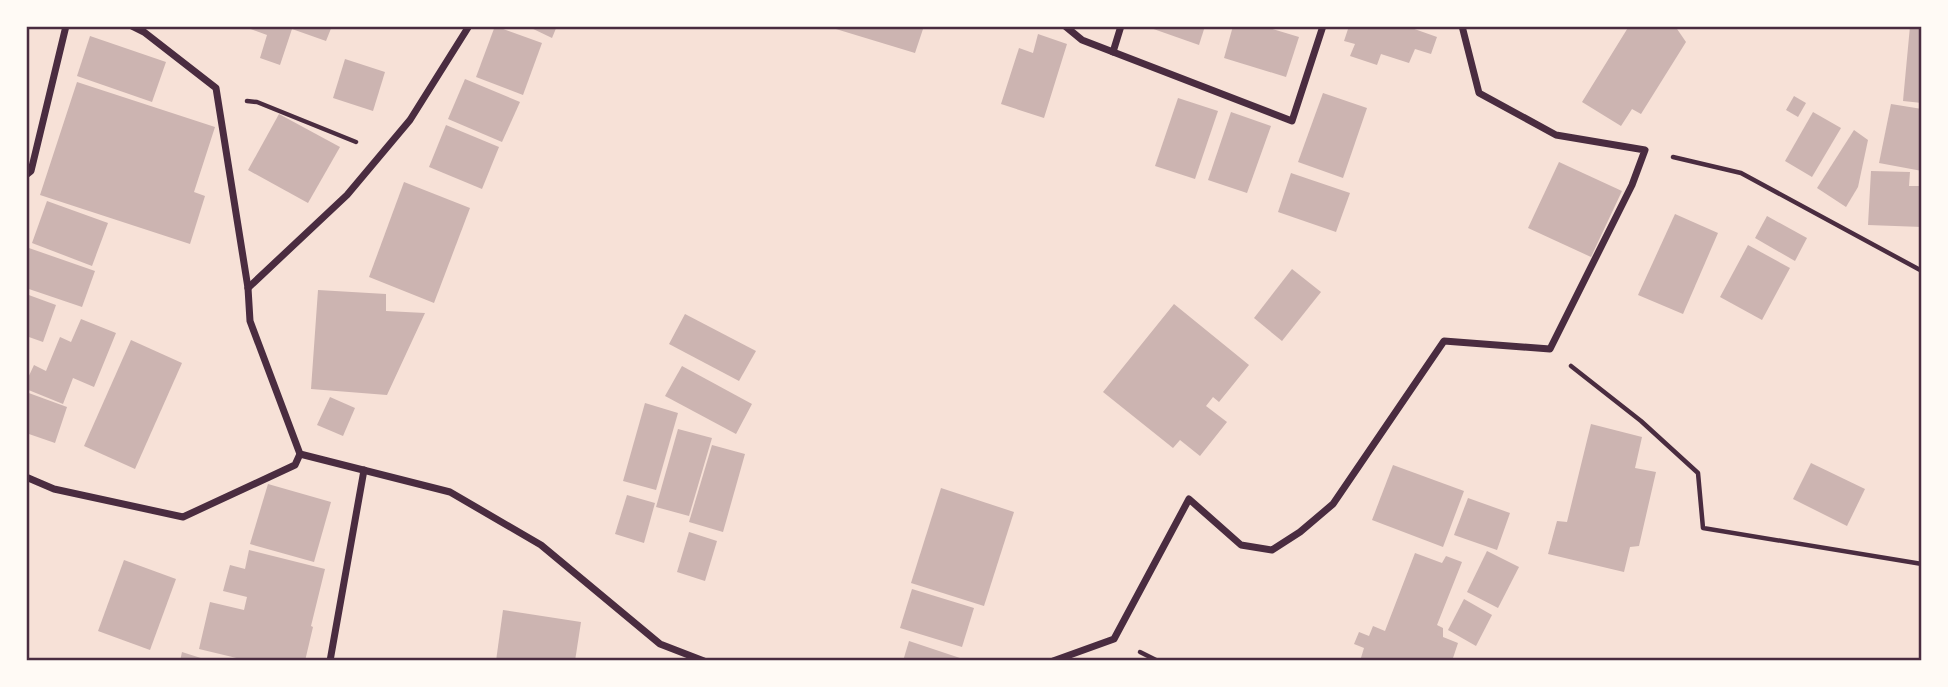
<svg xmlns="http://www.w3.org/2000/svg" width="1948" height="687" font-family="Jost,sans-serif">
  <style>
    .building { fill: #ccb4b1 }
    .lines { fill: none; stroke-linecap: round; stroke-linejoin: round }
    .path { stroke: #4a2c40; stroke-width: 4.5 }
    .minor { stroke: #4a2c40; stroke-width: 7 }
    .neatline { fill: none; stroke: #4a2c40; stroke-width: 2.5 }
  </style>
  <rect width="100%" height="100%" fill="#f7e1d7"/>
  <!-- building -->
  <g class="building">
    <path d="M242 26H332L326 41 292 29 280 65 260 58 267 35Z"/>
    <path d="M495 26 542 43 523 95 476 77Z"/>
    <path d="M527 26H557L552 38Z"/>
    <path d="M826 26H924L915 53Z"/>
    <path d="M1145 26H1205L1199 45Z"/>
    <path d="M1233 26H1263L1299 37 1286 77 1224 58Z"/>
    <path d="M1349 26H1406L1437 37 1431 54 1415 49 1409 63 1381 54 1377 65 1350 56 1355 44 1344 41Z"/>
    <path d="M1629 26H1675L1686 42 1641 114 1632 109 1621 126 1582 102Z"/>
    <path d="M1910 26H1922V103L1903 101Z"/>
    <path d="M1038 34 1067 44 1044 118 1001 104 1019 48 1033 53Z"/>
    <path d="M90 36 166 62 152 102 77 76Z"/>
    <path d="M345 59 385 72 373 111 333 98Z"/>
    <path d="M465 79 520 102 502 142 448 119Z"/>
    <path d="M77 82 215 127 194 192 205 196 190 244 40 195Z"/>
    <path d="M1323 93 1367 108 1343 178 1298 162Z"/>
    <path d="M1794 96 1806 103 1798 117 1786 110Z"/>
    <path d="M1178 98 1218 111 1195 179 1155 166Z"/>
    <path d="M1891 104 1922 109V171L1879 163Z"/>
    <path d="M1231 112 1271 126 1247 193 1208 180Z"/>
    <path d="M1813 112 1841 128 1812 177 1785 161Z"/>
    <path d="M279 114 340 147 308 203 248 170Z"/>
    <path d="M446 125 499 147 482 189 429 167Z"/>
    <path d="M1854 130 1868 140 1858 187 1846 207 1817 188Z"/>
    <path d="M1559 162 1622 191 1591 257 1528 228Z"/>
    <path d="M1871 171 1910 172 1909 186H1922V227L1868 225Z"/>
    <path d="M1291 173 1350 193 1336 232 1278 212Z"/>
    <path d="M404 182 470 208 434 303 369 277Z"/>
    <path d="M47 201 108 223 92 266 32 243Z"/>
    <path d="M1675 214 1718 233 1683 314 1638 295Z"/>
    <path d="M1767 216 1807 238 1795 261 1755 238Z"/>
    <path d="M1748 245 1790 268 1762 320 1720 297Z"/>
    <path d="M26 247 95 271 82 307 26 288Z"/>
    <path d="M1292 269 1321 292 1282 341 1254 318Z"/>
    <path d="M318 290 386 294V311L425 313 387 395 311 389Z"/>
    <path d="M26 294 56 305 43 342 26 336Z"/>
    <path d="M1174 304 1249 365 1219 402 1213 397 1206 406 1227 422 1200 456 1180 440 1173 448 1103 392Z"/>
    <path d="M685 314 756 351 739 381 669 344Z"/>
    <path d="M81 319 116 333 94 387 73 378 63 404 26 389V382L34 365 46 371 60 337 71 342Z"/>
    <path d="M131 340 182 363 135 469 84 446Z"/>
    <path d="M682 366 752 404 736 434 665 396Z"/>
    <path d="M26 392 67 407 55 443 26 433Z"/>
    <path d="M330 397 355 408 343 436 317 425Z"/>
    <path d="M645 403 678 413 656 490 623 481Z"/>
    <path d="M1591 424 1642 437 1635 468 1656 472 1639 546 1630 547 1624 572 1548 554 1557 521 1567 522Z"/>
    <path d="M678 429 712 438 689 516 656 507Z"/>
    <path d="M712 445 745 454 723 532 689 522Z"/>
    <path d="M1811 463 1865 489 1847 526 1793 499Z"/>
    <path d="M1393 465 1464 491 1443 547 1372 520Z"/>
    <path d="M268 484 331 502 314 562 250 544Z"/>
    <path d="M941 488 1014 512 984 606 911 583Z"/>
    <path d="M627 495 655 503 644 543 615 534Z"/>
    <path d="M1468 498 1510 513 1497 550 1454 535Z"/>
    <path d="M689 532 717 541 705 581 677 572Z"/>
    <path d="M249 550 325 569 311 626 313 627 305 661H249L199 649 210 602 244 610 247 597 223 591 230 565 245 569Z"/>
    <path d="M1487 551 1519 567 1498 608 1467 592Z"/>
    <path d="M1415 553 1442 563 1446 556 1462 562 1437 625 1443 628V637L1458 643 1452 661H1360L1364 648 1354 644 1359 632 1369 636 1373 626 1385 631Z"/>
    <path d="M124 560 176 579 150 650 98 631Z"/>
    <path d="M912 589 974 608 962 647 900 628Z"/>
    <path d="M1464 599 1492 615 1476 646 1448 630Z"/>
    <path d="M503 610 581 622 575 661H496Z"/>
    <path d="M909 641 960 658 957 661H903Z"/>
    <path d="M182 652 207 660 206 661H180Z"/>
  </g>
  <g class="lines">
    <!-- path -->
    <g class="path">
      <path d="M247 101 257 102 356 142"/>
      <path d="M1673 157 1741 173 1922 271"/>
      <path d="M1571 366 1641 421 1698 473 1703 528 1922 564"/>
      <path d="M1140 652 1158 661"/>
    </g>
    <!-- minor -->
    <g class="minor">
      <path d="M132 26 144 32 216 88 248 288 250 321 300 454 450 492 541 545 660 644 704 661"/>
      <path d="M1065 26 1082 40 1292 121 1323 26"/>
      <path d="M1113 52 1121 26"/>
      <path d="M26 175 31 171 66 26"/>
      <path d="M248 288 347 195 410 120 469 26"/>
      <path d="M26 477 54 489 183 517 295 465 300 454"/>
      <path d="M330 661 364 470"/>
      <path d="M1053 661 1114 639 1189 499 1241 545 1272 550 1300 532 1333 504 1444 341 1550 349 1632 185 1645 150 1556 135 1479 93 1462 26"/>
    </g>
  </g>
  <!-- border -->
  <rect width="1948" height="687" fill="none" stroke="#fffaf5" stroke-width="56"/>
  <rect x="28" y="28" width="1892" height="631" class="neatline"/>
</svg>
